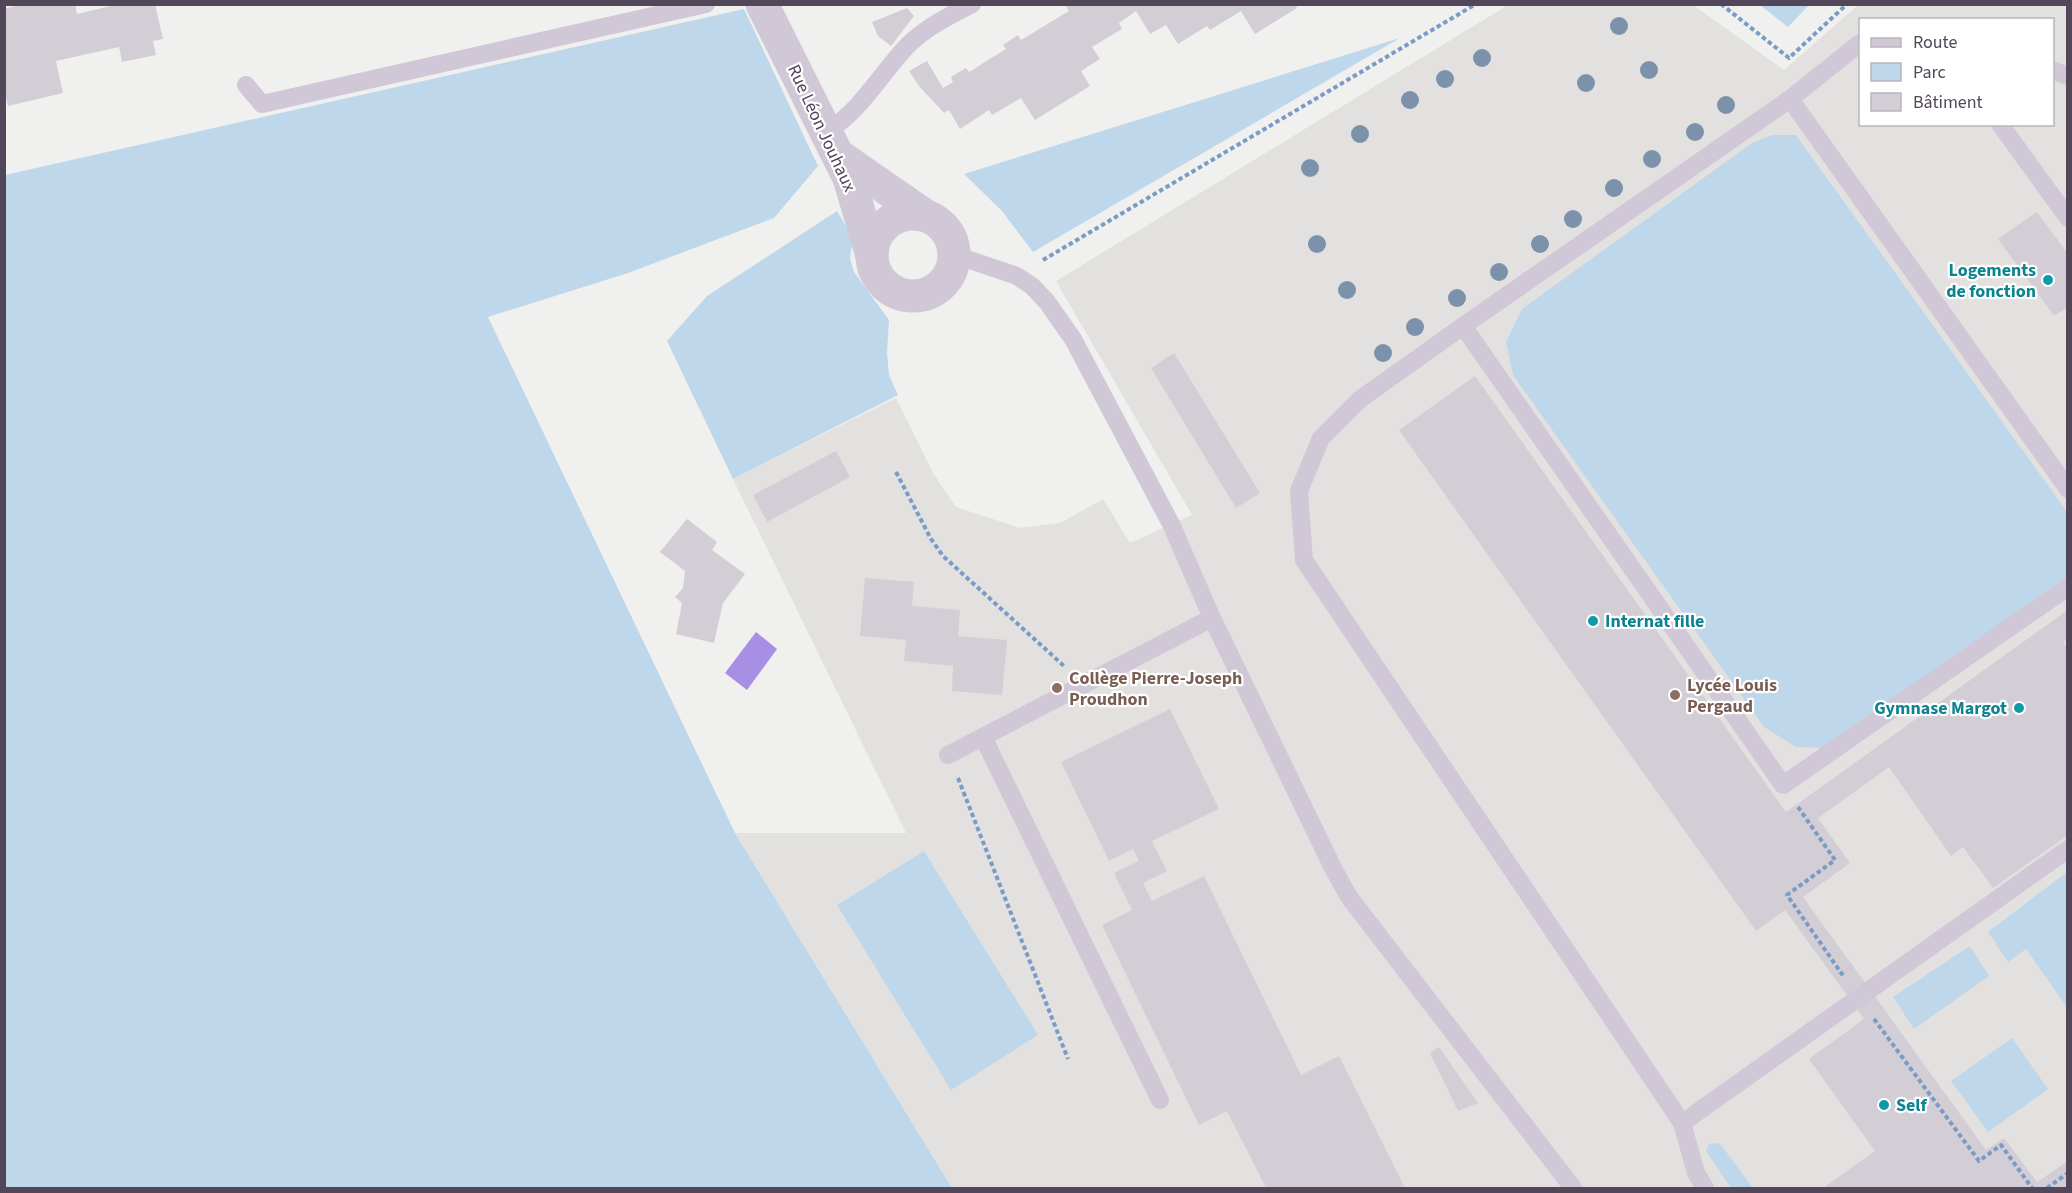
<svg xmlns="http://www.w3.org/2000/svg" width="2072" height="1193" font-family="'Source Sans 3',sans-serif">
  <style>
    .education { fill: #e2e1df; fill-rule: evenodd }
    .green { fill: #bfd7eb }
    .water { fill: #a68fe4 }
    .building { fill: #d3ced5 }
    .lines { fill: none; stroke-linecap: round; stroke-linejoin: round }
    .path { stroke: #7a9bc6; stroke-width: 4; stroke-dasharray: 4.5 3; stroke-linecap: butt }
    .service { stroke: #d0c8d7; stroke-width: 18 }
    .minor { stroke: #d0c8d7; stroke-width: 33 }
    .tree { fill: #7c92ab }
    .culture-dot { fill: #0f9aa8; stroke: #fff; stroke-width: 2 }
    .education-dot { fill: #8d6e63; stroke: #fff; stroke-width: 2 }
    .labels { text-anchor: middle; stroke-width: 4.5; stroke-linejoin: round; paint-order: stroke }
    .street-label { font-size: 18px; fill: #514759; stroke: #fff }
    .culture-label { font-size: 18px; font-weight: bold; fill: #0d838f; stroke: #fff; text-anchor: end }
    .education-label { font-size: 18px; font-weight: bold; fill: #785e54; stroke: #fff; text-anchor: start }
  </style>
  <rect width="100%" height="100%" fill="#f0f0ee"/>
  <!-- education -->
  <path class="education" d="M1508 5H1693L1784 70 1858 5H2067V1188H952L735 833H906L733 479 896 398 933 473 956 507 1020 528 1060 523 1103 499 1130 543 1192 515 1056 281ZM1860 20H2052V124H1860Z"/>
  <!-- green -->
  <g class="green">
    <path d="M1760 5H1809L1788 27Z"/>
    <path d="M744 9 818 166 774 218 628 273 488 317 735 833 952 1188H5V175Z"/>
    <path d="M1400 38 1033 252 1002 211 964 174Z"/>
    <path d="M1772 135H1796L2067 512 2068 575 2066 582 1827 748 1796 747 1764 727 1513 375 1506 342 1522 309 1752 143Z"/>
    <path d="M837 211 853 238 850 258 854 272 889 320 887 353 889 375 898 395 733 479 667 341 707 296Z"/>
    <path d="M924 851 1038 1035 951 1090 837 905Z"/>
    <path d="M2067 872V1007L2026 949 2008 962 1988 932Z"/>
    <path d="M1970 946 1989 976 1914 1029 1893 997Z"/>
    <path d="M2012 1038 2048 1089 1988 1132 1951 1081Z"/>
    <path d="M1719 1143 1721 1145 1753 1188H1731L1706 1151 1709 1144Z"/>
  </g>
  <!-- water -->
  <path class="water" d="M756 632 777 649 747 690 725 673Z"/>
  <!-- building -->
  <g class="building">
    <path d="M23 4H75L77 14 119 4H155L163 39 153 41 156 55 122 62 119 47 56 61 63 93 8 106 4 89V9Z"/>
    <path d="M1068 4H1295L1297 8 1255 34 1241 11 1210 30 1207 26 1178 44 1166 25 1150 34 1136 11 1119 23 1122 29 1092 47 1100 59 1081 71 1090 86 1035 120 1021 98 992 115 989 110 960 129 949 110 944 113 919 86 909 71 927 61 943 88 953 82 951 77 966 68 969 72 1006 49 1003 45 1018 35 1021 40 1069 11 1066 6Z"/>
    <path d="M907 8 914 16 891 46 878 36 872 22Z"/>
    <path d="M2037 212 2068 254V307L2054 316 1998 239Z"/>
    <path d="M1174 353 1260 493 1236 508 1151 368Z"/>
    <path d="M1475 376 1786 812 2068 610V639L2063 642 2068 649V835L1993 888 1963 847 1951 856 1889 767 1818 818 1850 863 1803 897 1986 1150 2004 1138 2037 1182 2068 1161V1188H1823L1875 1151 1809 1059 1864 1019 1785 910 1756 931 1399 430Z"/>
    <path d="M836 451 850 477 767 522 753 495Z"/>
    <path d="M687 519 717 542 712 550 745 574 723 603 714 643 676 634 682 603 675 597 683 588 685 571 660 552Z"/>
    <path d="M865 578 914 582 912 606 960 610 958 636 1007 640 1002 695 952 691 953 666 904 661 906 640 860 636Z"/>
    <path d="M1170 709 1219 809 1152 841 1167 871 1143 883 1152 901 1204 876 1301 1075 1339 1056 1405 1188H1266L1227 1111 1199 1125 1102 925 1132 910 1114 873 1139 861 1133 849 1109 861 1061 762Z"/>
    <path d="M1439 1047 1478 1103 1458 1111 1430 1053Z"/>
  </g>
  <g class="lines">
    <!-- path -->
    <g class="path">
      <path d="M1721 4 1789 58 1847 4"/>
      <path d="M1043 260 1476 4"/>
      <path d="M896 472 931 539 943 556 1064 666"/>
      <path d="M958 778 1068 1059"/>
      <path d="M1798 807 1835 860 1787 895 1844 977"/>
      <path d="M1874 1019 1979 1161 2001 1145 2032 1188"/>
      <path d="M2047 1188 2068 1173"/>
    </g>
    <!-- service -->
    <g class="service">
      <path d="M2052 70 2068 76"/>
      <path d="M246 85 262 104 706 4"/>
      <path d="M1790 99 2068 489"/>
      <path d="M2000 124 2068 218"/>
      <path d="M826 132C860 112 881 73 909 44 928 26 949 16 972 4"/>
      <path d="M955 255 1017 276 1032 286 1047 302 1073 339 1171 524 1212 618 1334 870 1349 897 1573 1188"/>
      <path d="M1463 326 1783 785 2068 587"/>
      <path d="M983 737 1160 1100"/>
      <path d="M948 755 1212 618"/>
      <path d="M1682 1123 2068 849"/>
      <path d="M1705 1188 1696 1173 1682 1123 1304 560 1299 491 1321 438 1359 400 1463 326 1790 99 1860 43"/>
    </g>
    <!-- minor -->
    <g class="minor">
      <path d="M762 4 849 178 872 256"/>
      <path d="M838 155 926 216"/>
      <circle cx="913" cy="255" r="41"/>
    </g>
  </g>
  <!-- trees -->
  <g class="tree">
    <circle cx="1619" cy="26" r="9"/>
    <circle cx="1482" cy="58" r="9"/>
    <circle cx="1649" cy="70" r="9"/>
    <circle cx="1445" cy="79" r="9"/>
    <circle cx="1586" cy="83" r="9"/>
    <circle cx="1410" cy="100" r="9"/>
    <circle cx="1726" cy="105" r="9"/>
    <circle cx="1695" cy="132" r="9"/>
    <circle cx="1360" cy="134" r="9"/>
    <circle cx="1652" cy="159" r="9"/>
    <circle cx="1310" cy="168" r="9"/>
    <circle cx="1614" cy="188" r="9"/>
    <circle cx="1573" cy="219" r="9"/>
    <circle cx="1317" cy="244" r="9"/>
    <circle cx="1540" cy="244" r="9"/>
    <circle cx="1499" cy="272" r="9"/>
    <circle cx="1347" cy="290" r="9"/>
    <circle cx="1457" cy="298" r="9"/>
    <circle cx="1415" cy="327" r="9"/>
    <circle cx="1383" cy="353" r="9"/>
  </g>
  <!-- markers -->
  <g class="culture-dot">
    <circle cx="2048" cy="280" r="6"/>
    <circle cx="1593" cy="621" r="6"/>
    <circle cx="2019" cy="708" r="6"/>
    <circle cx="1884" cy="1105" r="6"/>
  </g>
  <g class="education-dot">
    <circle cx="1057" cy="688" r="6"/>
    <circle cx="1675" cy="695" r="6"/>
  </g>
  <g class="labels">
    <!-- street labels -->
    <g class="street-label">
      <text transform="translate(822 128) rotate(65)" y="6">Rue Léon Jouhaux</text>
    </g>
    <!-- culture labels -->
    <g class="culture-label">
      <text x="2036" y="276">Logements<tspan x="2036" dy="21">de fonction</tspan></text>
      <text x="1605" y="627" text-anchor="start">Internat fille</text>
      <text x="2007" y="714">Gymnase Margot</text>
      <text x="1896" y="1111" text-anchor="start">Self</text>
    </g>
    <!-- education labels -->
    <g class="education-label">
      <text x="1069" y="684">Collège Pierre-Joseph<tspan x="1069" dy="21">Proudhon</tspan></text>
      <text x="1687" y="691">Lycée Louis<tspan x="1687" dy="21">Pergaud</tspan></text>
    </g>
  </g>
  <!-- border -->
  <rect width="2072" height="1193" fill="none" stroke="#514759" stroke-width="12"/>
  <!-- legend -->
  <rect x="1859" y="18" width="195" height="108" fill="#ffffff" stroke="#b9b5bd" stroke-width="1.5"/>
  <rect x="1871" y="38" width="30" height="9" fill="#d0c8d7" stroke="#b9b5bd" stroke-width="1.5"/>
  <text x="1913" y="48" font-size="18" fill="#514759">Route</text>
  <rect x="1871" y="63" width="30" height="18" fill="#bfd7eb" stroke="#b9b5bd" stroke-width="1.5"/>
  <text x="1913" y="78" font-size="18" fill="#514759">Parc</text>
  <rect x="1871" y="93" width="30" height="18" fill="#d3ced5" stroke="#b9b5bd" stroke-width="1.5"/>
  <text x="1913" y="108" font-size="18" fill="#514759">Bâtiment</text>
</svg>
